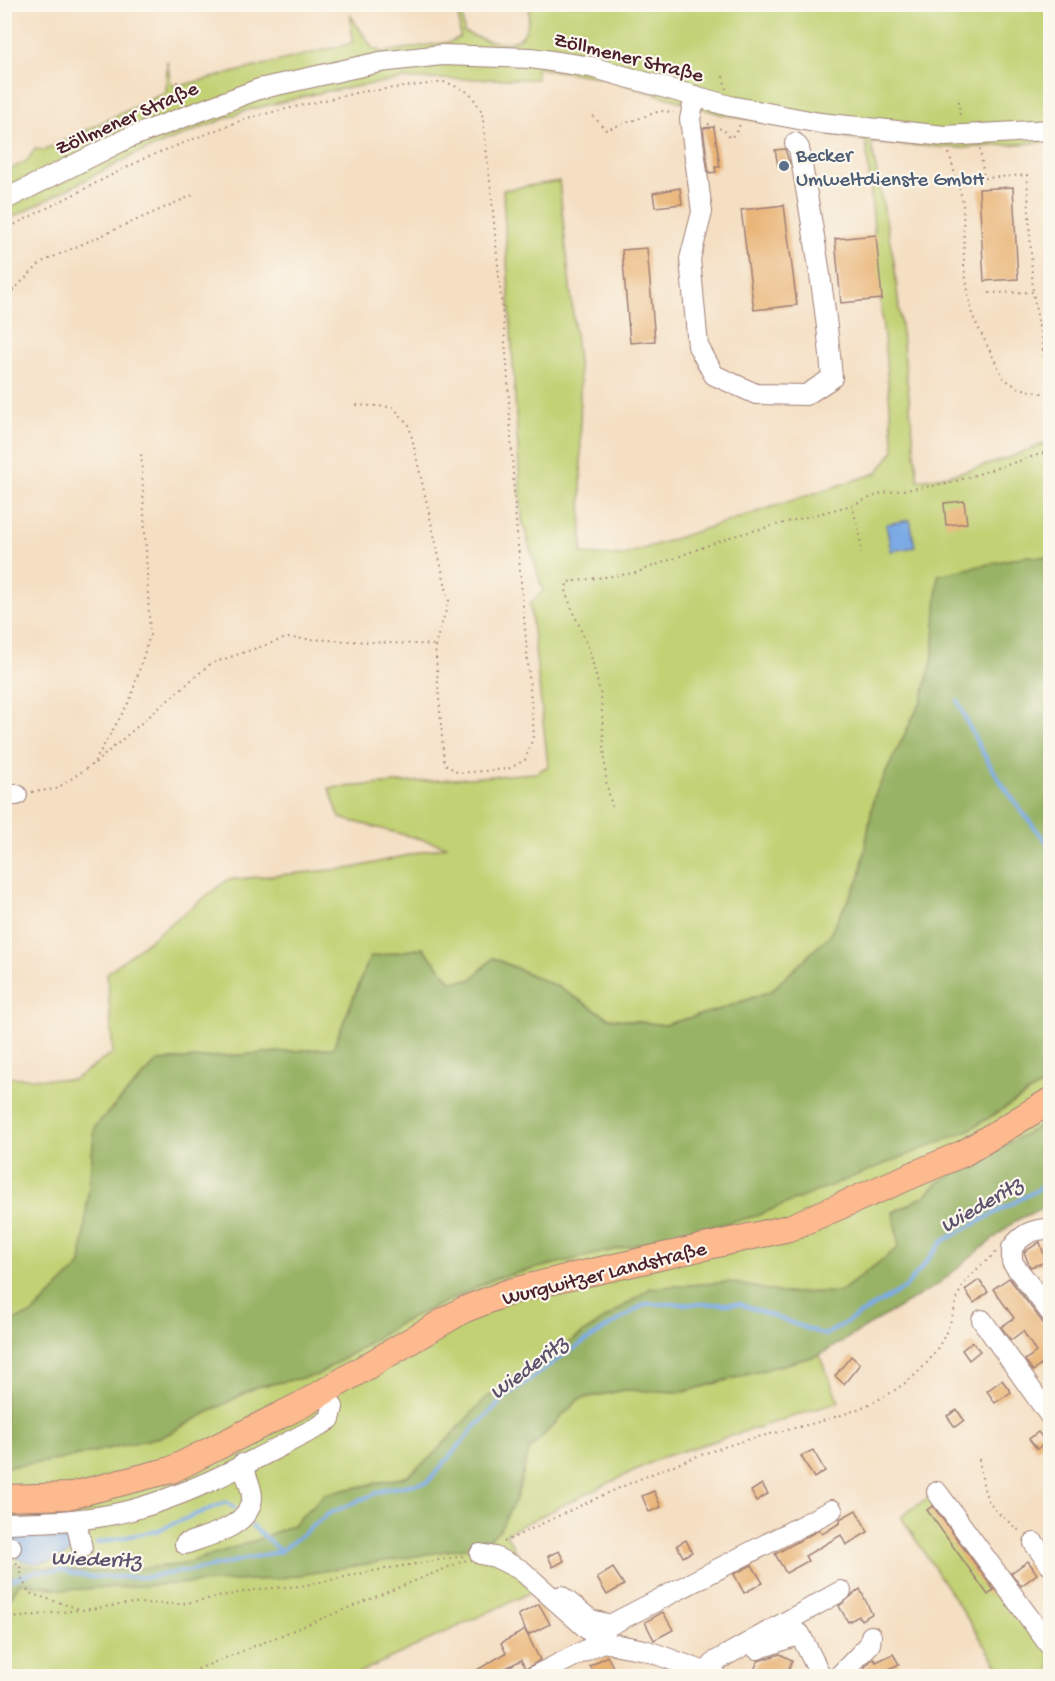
<svg xmlns="http://www.w3.org/2000/svg" width="1055" height="1681" font-family="'Gochi Hand',sans-serif">
  <style>
    .green { fill: #c1d173; stroke: #86784f; stroke-width: 1.5 }
    .forest { fill: #98b365; stroke: #716948; stroke-width: 1.5 }
    .water { fill: #7caae5; stroke: #636488; stroke-width: 1.5 }
    .lines { fill: none; stroke-linecap: round; stroke-linejoin: round }
    .stream { stroke: #7caae5; stroke-width: 4 }
    .building { fill: #e9b374 }
    .minor-casing { stroke: #9f7f77; stroke-width: 22 }
    .major-casing { stroke: #9f7f77; stroke-width: 28 }
    .path { stroke: #9f7f77; stroke-width: 2; stroke-dasharray: 1.5 4.5; stroke-linecap: butt }
    .minor { stroke: #fff; stroke-width: 20 }
    .major { stroke: #fcba8e; stroke-width: 26 }
    .service-dot { fill: #5c6f8a; stroke: #fbf7ec; stroke-width: 2 }
    .labels { text-anchor: middle; stroke-width: 4.5; stroke-linejoin: round; paint-order: stroke }
    .street-label { font-size: 21px; fill: #4a1f2b; stroke: #fbf7ec }
    .service-label { font-size: 21px; fill: #4e5e75; stroke: #fbf7ec; text-anchor: start }
    .water-label { font-size: 22px; font-style: italic; fill: #5c506c; stroke: #fbf7ec }
  </style>
  <rect width="100%" height="100%" fill="#fbf7ec"/>
  <filter id="ink" filterUnits="userSpaceOnUse"><feTurbulence type="fractalNoise" baseFrequency=".0167" numOctaves="2"/><feDisplacementMap in="SourceGraphic" scale="12" xChannelSelector="R" yChannelSelector="G"/><feConvolveMatrix kernelMatrix="1 2 1 2 8 2 1 2 1" color-interpolation-filters="sRGB"/></filter>
  <filter id="wash" filterUnits="userSpaceOnUse"><feTurbulence type="fractalNoise" baseFrequency=".008" numOctaves="4" result="noise"/><feDisplacementMap in="SourceGraphic" scale="24" xChannelSelector="R" yChannelSelector="G"/><feGaussianBlur stdDeviation="1.35" result="paint"/><feColorMatrix in="noise" values="0 0 0 0 0 0 0 0 0 0 0 0 0 0 0 0 0 1.4 0 .05"/><feComposite in="paint" operator="in"/></filter>
  <g filter="url(#wash)">
    <rect width="100%" height="100%" fill="#f4dfc3"/>
    <!-- green -->
    <g class="green">
      <path d="M458 5H462L464 32C480 39 518 53 526 29 529 22 529 12 530 5H1050V142L963 148 871 143 894 262 918 480C963 475 1009 459 1050 441V558L1026 556 939 575 933 657 922 699 874 797 860 877 829 936 771 991 718 1010 664 1025 609 1018 558 987 493 958 471 980 451 981 423 948 370 957 333 1048 158 1061 95 1126 81 1265 32 1314 5 1323V1077L73 1080 113 1053 107 973 227 880 353 868 447 846 340 818 329 788 536 773 548 766 530 604 543 591 522 520 503 190 559 181 580 381 582 554 621 556 877 473 894 450 866 141 721 114 601 77 536 68 537 79H404L323 92 244 111 134 155 5 221V172L27 161 35 149 45 150 166 92 167 60 171 84 179 86 352 43 351 16 373 49 383 52 450 42 460 37Z"/>
      <path d="M1050 1080V1120L939 1182 925 1196 893 1212 899 1247 840 1292 782 1293 729 1282 651 1288 485 1399 432 1456 406 1477 325 1494 293 1525 251 1542 180 1565 92 1572 5 1564V1467L58 1460 164 1436 256 1387 317 1375 402 1322 496 1278 631 1245 969 1130Z"/>
      <path d="M819 1355 839 1402 660 1458 506 1533 536 1590 352 1676H5V1601L11 1597 20 1582 64 1590 517 1496 529 1450 579 1399 625 1390 684 1392Z"/>
      <path d="M937 1491 1050 1644V1676H1005L901 1517Z"/>
    </g>
    <!-- forest -->
    <g class="forest">
      <path d="M1026 556 1050 558V1080L969 1130 756 1216 496 1278 402 1322 317 1375 256 1387 164 1436 58 1460 5 1467V1323L32 1314 81 1265 95 1126 158 1061 333 1048 370 957 423 948 451 981 471 980 493 958 558 987 609 1018 664 1025 718 1010 771 991 829 936 860 877 874 797 922 699 933 657 938 575Z"/>
      <path d="M1050 1120V1204L1015 1221 937 1285 819 1355 683 1392 625 1390 579 1399 529 1450 517 1496 500 1529 483 1545 275 1579 64 1590 20 1582 11 1597 5 1601V1564L92 1572 180 1565 251 1542 293 1525 325 1494 406 1477 432 1456 485 1399 651 1288 729 1282 782 1293 840 1292 899 1247 893 1213 925 1196 939 1182Z"/>
    </g>
    <!-- water -->
    <g class="water">
      <path d="M910 520 915 547 891 551 886 524Z"/>
      <path d="M17 1536 67 1540 73 1543 75 1549C55 1564 26 1570 8 1551V1540Z"/>
    </g>
    <g class="lines">
      <!-- stream -->
      <g class="stream">
        <path d="M958 701C979 755 1012 802 1050 846"/>
        <path d="M252 1526 281 1551"/>
        <path d="M97 1543 156 1531 226 1502 235 1508"/>
        <path d="M4 1582 36 1571 61 1570 89 1577H147L206 1568 281 1551 328 1514 386 1489 428 1482 475 1427 508 1395 565 1354 645 1304H740L825 1335 906 1287 943 1241 1039 1189 1050 1176"/>
      </g>
    </g>
    <g id="blocks">
      <!-- building -->
      <g class="building">
        <path d="M714 127 720 167H715L716 172 709 173 703 128Z"/>
        <path d="M785 149 790 164 778 166 775 150Z"/>
        <path d="M1013 187 1018 279 984 281 979 189Z"/>
        <path d="M680 188 682 204 655 207 653 193Z"/>
        <path d="M784 205 797 305 754 310 741 210Z"/>
        <path d="M876 235 882 299 841 303 835 239Z"/>
        <path d="M647 248 655 341 630 343 622 250Z"/>
        <path d="M964 501 967 523 946 525 944 503Z"/>
        <path d="M1040 1242 1046 1262 1030 1267 1024 1252Z"/>
        <path d="M1009 1278 1050 1332V1358L1033 1371 1025 1360 1036 1352 1023 1331 1011 1340 1001 1327 1014 1318 993 1289Z"/>
        <path d="M979 1280 988 1292 974 1303 965 1290Z"/>
        <path d="M972 1342 980 1351 969 1360 962 1350Z"/>
        <path d="M851 1356 860 1364 844 1384 835 1376Z"/>
        <path d="M1002 1380 1011 1392 995 1403 987 1391Z"/>
        <path d="M957 1410 964 1420 955 1427 947 1416Z"/>
        <path d="M1038 1432 1046 1442 1037 1449 1029 1439Z"/>
        <path d="M813 1450 825 1471 814 1478 801 1456Z"/>
        <path d="M762 1484 768 1494 756 1501 751 1491Z"/>
        <path d="M654 1491 661 1507 649 1512 642 1496Z"/>
        <path d="M933 1506 994 1590 988 1595 927 1510Z"/>
        <path d="M856 1510 868 1532 846 1545 841 1535 805 1556 808 1561 786 1573 775 1554 819 1530 822 1534 840 1523V1519Z"/>
        <path d="M686 1540 692 1552 683 1557 677 1545Z"/>
        <path d="M559 1551 564 1561 553 1567 548 1556Z"/>
        <path d="M1028 1561 1037 1574 1021 1586 1011 1573Z"/>
        <path d="M752 1565 763 1583 744 1593 734 1574Z"/>
        <path d="M613 1568 624 1585 607 1595 597 1578Z"/>
        <path d="M860 1589 872 1614 861 1620 859 1616 848 1622 839 1606Z"/>
        <path d="M539 1604 550 1624 528 1635 518 1615Z"/>
        <path d="M663 1612 673 1630 654 1640 645 1622Z"/>
        <path d="M525 1630 540 1660 526 1669 521 1660 489 1677H465L506 1653 501 1643Z"/>
        <path d="M780 1654 792 1660 786 1677H770L754 1670 758 1661Z"/>
        <path d="M893 1654 899 1664 883 1672 885 1677H868L864 1668 873 1658 876 1662Z"/>
        <path d="M607 1656 619 1677H597L590 1666Z"/>
      </g>
    </g>
  </g>
  <g filter="url(#ink)">
    <use href="#blocks" fill-opacity="0" stroke="#9f7f77" stroke-width="1.5"/>
    <g class="lines">
      <defs>
        <g id="minor">
          <path d="M695 96 690 119 702 212 690 259 698 346 714 375 756 394 806 395 832 378C826 300 812 224 799 148L795 143"/>
          <path d="M4 200 128 138 259 89 380 62 442 55 531 58 591 67 730 106 820 123 945 136 1050 130"/>
          <path d="M4 795H17"/>
          <path d="M1050 1229C1033 1229 1022 1234 1012 1248V1262L1050 1312"/>
          <path d="M982 1320 1050 1416"/>
          <path d="M937 1492 1050 1646"/>
          <path d="M76 1521 82 1548"/>
          <path d="M4 1523C46 1522 88 1521 128 1511 195 1494 258 1457 318 1427L330 1419 333 1407 325 1392"/>
          <path d="M1034 1543 1050 1565"/>
          <path d="M185 1544C206 1536 251 1527 252 1497 252 1487 245 1474 242 1464"/>
          <path d="M4 1546 11 1547"/>
          <path d="M480 1554 495 1557 521 1570 602 1642 645 1650 716 1676"/>
          <path d="M561 1596 591 1620 610 1625 832 1510"/>
          <path d="M757 1649 800 1634 821 1676"/>
          <path d="M706 1673 716 1661 841 1591"/>
          <path d="M535 1676 602 1642"/>
          <path d="M839 1676 870 1644 871 1636"/>
        </g>
        <path id="major" d="M4 1498 68 1496 171 1470 303 1404 463 1310 509 1292 561 1279 789 1228 964 1153 1050 1101"/>
      </defs>
      <!-- minor casing -->
      <use href="#minor" class="minor-casing"/>
      <!-- major casing -->
      <use href="#major" class="major-casing"/>
      <!-- path -->
      <g class="path">
        <path d="M723 76 726 89"/>
        <path d="M959 101 960 119"/>
        <path d="M168 105 178 80"/>
        <path d="M593 116 606 130 660 111 674 112"/>
        <path d="M708 124 724 130 730 138 736 133 740 124"/>
        <path d="M980 149 984 178 1027 175 1033 292"/>
        <path d="M949 153 963 202 964 267 972 315 1004 379 1019 388 1050 395"/>
        <path d="M4 230 145 158 247 118 360 92 446 82 470 93 482 112 491 190 507 363 515 511 534 735 525 760 508 769 458 773 444 763 435 645 449 601 409 425 393 407 354 405"/>
        <path d="M989 293 1033 292 1047 374 1050 383"/>
        <path d="M4 299 42 262 193 195"/>
        <path d="M852 505 860 536 861 556"/>
        <path d="M95 763 210 664 286 638 435 645"/>
        <path d="M32 792 56 789 93 764 130 700 150 635 141 450"/>
        <path d="M612 807 606 781 601 696 590 652 566 594 567 582 635 573 730 537 852 505 882 493 947 484 1050 451"/>
        <path d="M979 1459C986 1507 986 1503 1022 1533"/>
        <path d="M504 1542C575 1508 646 1473 721 1448 788 1425 859 1423 915 1375 933 1359 946 1337 953 1314 956 1305 958 1292 964 1284 972 1272 986 1262 996 1252"/>
        <path d="M16 1563 20 1565 22 1579 29 1593 83 1610 133 1603 181 1604 259 1589 301 1586 378 1570 464 1556"/>
        <path d="M4 1619 79 1610"/>
        <path d="M181 1676 466 1560"/>
      </g>
      <!-- minor -->
      <use href="#minor" class="minor"/>
      <!-- major -->
      <use href="#major" class="major"/>
    </g>
  </g>
  <!-- markers -->
  <circle class="service-dot" cx="784" cy="166" r="6"/>
  <g class="labels">
    <!-- street labels -->
    <g class="street-label">
      <text transform="translate(629 56) rotate(14)" y="7">Zöllmener Straße</text>
      <text transform="translate(126 117) rotate(-24)" y="7">Zöllmener Straße</text>
      <text transform="translate(604 1272) rotate(-14)" y="7">Wurgwitzer Landstraße</text>
    </g>
    <!-- service labels -->
    <g class="service-label">
      <text x="796" y="161">Becker<tspan x="796" dy="24">Umweltdienste GmbH</tspan></text>
    </g>
    <!-- water labels -->
    <g class="water-label">
      <text transform="translate(980 1203) rotate(-30)" y="8">Wiederitz</text>
      <text transform="translate(527 1366) rotate(-37)" y="8">Wiederitz</text>
      <text transform="translate(96 1557) rotate(2)" y="8">Wiederitz</text>
    </g>
  </g>
  <!-- margin -->
  <rect width="1055" height="1681" fill="none" stroke="#fbf7ec" stroke-width="24"/>
</svg>
